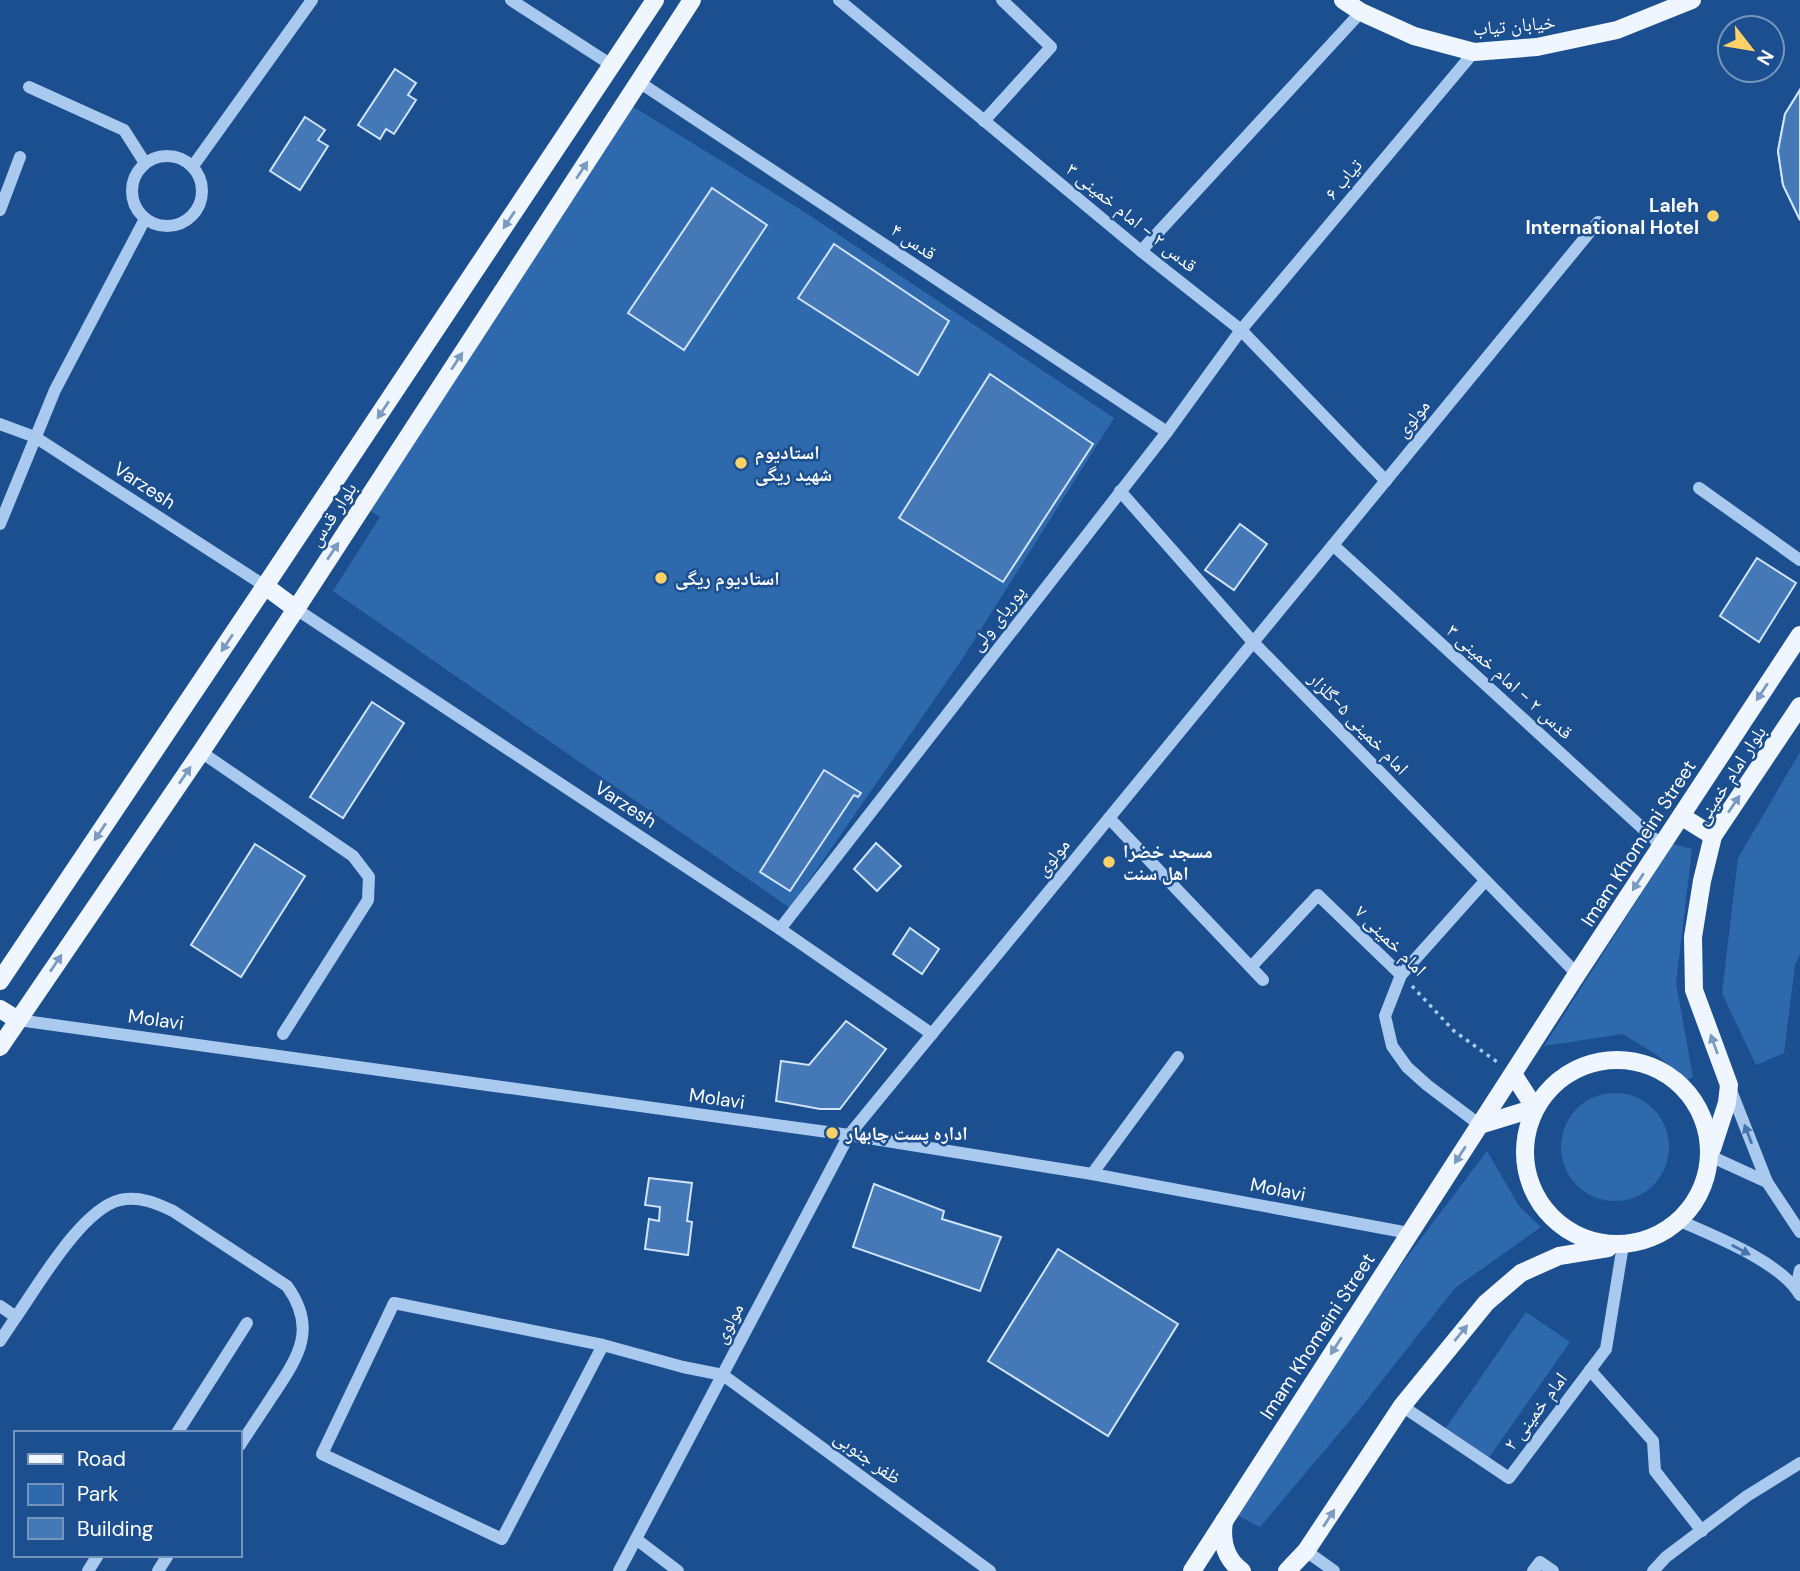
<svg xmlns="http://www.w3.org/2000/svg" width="1800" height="1571" font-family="'DM Sans','Noto Naskh Arabic',sans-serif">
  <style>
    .green { fill: #2e69ad }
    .building { fill: #4478b7; stroke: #cfe3fa; stroke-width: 2 }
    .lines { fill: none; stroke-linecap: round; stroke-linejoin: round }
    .path { stroke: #a9c9ee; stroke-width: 3.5; stroke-dasharray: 3.5 5; stroke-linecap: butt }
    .minor { stroke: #a9c9ee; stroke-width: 12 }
    .major { stroke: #f0f6ff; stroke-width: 18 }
    .oneway { fill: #7b9ac1 }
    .oneway2 { fill: #4674ac }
    .poi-dot { fill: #ffd166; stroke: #1b4f8f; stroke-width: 2.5 }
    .labels { text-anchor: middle; stroke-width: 5; stroke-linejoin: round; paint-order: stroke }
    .street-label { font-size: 19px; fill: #fff; stroke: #1b4f8f }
    .poi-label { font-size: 19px; font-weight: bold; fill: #fff; stroke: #1b4f8f; text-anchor: start }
  </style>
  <rect width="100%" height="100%" fill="#1b4f8f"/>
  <!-- green -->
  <g class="green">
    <path d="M632 106 803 211 1114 418 961 661 790 908 333 591 380 517 366 508Z"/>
    <path d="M1800 752V954L1795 965 1784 1053 1756 1065 1722 993 1738 858Z"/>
    <path d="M1673 844 1692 849 1676 983 1693 1077 1685 1081 1657 1055 1623 1034 1544 1046Z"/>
    <circle cx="1615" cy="1147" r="54"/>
    <path d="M1487 1151 1519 1206 1541 1227 1455 1288 1362 1406 1260 1527 1233 1513 1407 1257Z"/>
    <path d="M1526 1312 1570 1342 1488 1459 1445 1429Z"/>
  </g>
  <!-- building -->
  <g class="building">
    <path d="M395 69 416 83 408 95 416 100 394 134 386 129 380 139 358 125Z"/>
    <path d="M1800 90V220L1783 185 1778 151 1785 114Z"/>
    <path d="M1800 90V220L1783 185 1778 151 1785 114Z"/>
    <path d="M305 117 325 130 318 140 328 146 300 190 270 171Z"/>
    <path d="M712 188 767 225 684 350 628 313Z"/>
    <path d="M834 244 949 321 918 375 798 298Z"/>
    <path d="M990 374 1093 444 1003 582 899 518Z"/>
    <path d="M1240 524 1267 544 1234 590 1205 570Z"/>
    <path d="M1757 558 1796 583 1759 642 1720 616Z"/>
    <path d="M372 702 404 723 343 818 310 797Z"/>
    <path d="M824 770 861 793 858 797 854 795 790 891 760 872Z"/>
    <path d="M876 843 901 866 877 891 854 869Z"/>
    <path d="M255 844 305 876 241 977 191 945Z"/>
    <path d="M910 928 939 949 922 974 893 954Z"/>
    <path d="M846 1021 886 1049 840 1109H820L776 1101 781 1061 809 1065Z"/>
    <path d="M649 1178 692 1183 687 1221 692 1222 688 1255 645 1249 649 1219 659 1221 660 1207 645 1205Z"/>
    <path d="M874 1184 944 1211 942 1219 1001 1237 980 1291 853 1247Z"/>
    <path d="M1058 1249 1178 1324 1108 1436 988 1361Z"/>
  </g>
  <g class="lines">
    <!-- path -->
    <path class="path" d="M1412 986 1454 1031 1500 1064"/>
    <!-- minor -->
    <g class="minor">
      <path d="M511 0 613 66"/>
      <path d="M839 0 1141 251 1241 330 1386 481"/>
      <path d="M639 82 1167 432"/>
      <path d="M29 87 124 130 145 163"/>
      <path d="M984 121 1051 47 1002 0"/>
      <circle cx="167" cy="191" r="35"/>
      <path d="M193 166 312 0"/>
      <path d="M0 210 20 157"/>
      <path d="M1141 251 1361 12"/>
      <path d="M0 424 35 437 265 586"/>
      <path d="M1699 488 1800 560"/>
      <path d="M1120 491 1253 642 1577 974"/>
      <path d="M0 524 55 390 145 219"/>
      <path d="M1333 545 1662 846"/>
      <path d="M296 609 780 929 932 1034"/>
      <path d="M201 752 353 856 369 877 368 900 283 1034"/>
      <path d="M1109 818 1263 980"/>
      <path d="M780 929 1167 432 1241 330 1474 52"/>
      <path d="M1251 967 1318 895 1401 975"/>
      <path d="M18 1020 849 1135 1092 1174 1409 1233"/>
      <path d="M1730 1088 1767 1182"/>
      <path d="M1480 1125 1427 1085 1407 1067 1392 1046 1385 1016 1401 975 1485 881"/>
      <path d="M1710 1156 1767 1182 1800 1232"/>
      <path d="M1092 1174 1178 1057"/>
      <path d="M1680 1221C1714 1236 1781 1262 1800 1295"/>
      <path d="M1796 1289 1800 1270"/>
      <path d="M0 1306 16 1317C39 1284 82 1209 120 1200 140 1196 156 1203 173 1211L287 1286C318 1329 298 1357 273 1395 262 1412 251 1428 240 1445"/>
      <path d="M0 1341 16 1317"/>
      <path d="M603 1345 502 1539 322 1454 394 1303 603 1345 683 1367 723 1375 990 1571"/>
      <path d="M1590 1370 1653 1441 1655 1471 1702 1531"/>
      <path d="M1402 1406 1509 1478 1606 1349 1623 1245"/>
      <path d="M177 1433 247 1323"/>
      <path d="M636 1539 678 1571"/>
      <path d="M1306 1551 1334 1571"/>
      <path d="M88 1571 98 1555"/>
      <path d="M158 1571 168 1555"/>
      <path d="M619 1571 849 1135 1598 222"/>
      <path d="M1533 1571 1540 1562 1553 1571"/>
      <path d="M1653 1571 1666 1557 1747 1496 1800 1463"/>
    </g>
    <!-- major -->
    <g class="major">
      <path d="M1343 0 1361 12 1414 36 1474 52 1537 47 1617 30 1692 0"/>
      <path d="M265 586 296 609"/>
      <path d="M1681 816 1713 836"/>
      <path d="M0 981 265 586 655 0"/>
      <path d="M0 1009 18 1020"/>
      <path d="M0 1047 201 752 296 609 692 0"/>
      <circle cx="1617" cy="1152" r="92"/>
      <path d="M1480 1125 1535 1108 1513 1074"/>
      <path d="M1712 1149 1727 1103 1729 1085 1694 990 1693 937 1702 881 1713 836 1800 706"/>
      <path d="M1224 1521C1221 1541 1225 1559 1242 1571"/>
      <path d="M1192 1571 1577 974 1800 635"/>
      <path d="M1287 1571 1306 1551 1402 1406 1486 1303 1521 1273 1559 1256 1608 1248"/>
    </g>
  </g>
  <!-- one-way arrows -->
  <defs><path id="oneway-solid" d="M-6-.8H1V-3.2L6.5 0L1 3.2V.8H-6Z" transform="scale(1.75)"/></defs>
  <g class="oneway">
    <use href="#oneway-solid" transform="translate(582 170) rotate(-57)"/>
    <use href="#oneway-solid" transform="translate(509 220) rotate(124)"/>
    <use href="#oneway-solid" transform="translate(457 361) rotate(-57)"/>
    <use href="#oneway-solid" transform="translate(383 410) rotate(124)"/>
    <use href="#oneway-solid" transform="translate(333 551) rotate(-57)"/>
    <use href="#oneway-solid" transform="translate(227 643) rotate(124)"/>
    <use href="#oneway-solid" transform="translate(1762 692) rotate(123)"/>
    <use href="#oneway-solid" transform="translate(185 775) rotate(-56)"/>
    <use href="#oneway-solid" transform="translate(1734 804) rotate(-56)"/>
    <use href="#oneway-solid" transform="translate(100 832) rotate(124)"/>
    <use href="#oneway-solid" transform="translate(1638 882) rotate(123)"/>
    <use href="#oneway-solid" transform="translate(56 963) rotate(-56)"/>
    <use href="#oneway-solid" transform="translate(1714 1044) rotate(-110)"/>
    <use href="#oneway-solid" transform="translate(1460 1155) rotate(123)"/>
    <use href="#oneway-solid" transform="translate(1461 1333) rotate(-51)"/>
    <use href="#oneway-solid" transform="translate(1336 1346) rotate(123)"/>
    <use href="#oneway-solid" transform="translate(1329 1518) rotate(-57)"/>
  </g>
  <g class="oneway2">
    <use href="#oneway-solid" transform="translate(1748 1134) rotate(-111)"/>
    <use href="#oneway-solid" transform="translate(1741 1250) rotate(28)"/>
  </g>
  <!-- markers -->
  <g class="poi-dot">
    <circle cx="1713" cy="216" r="7"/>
    <circle cx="741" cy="463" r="7"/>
    <circle cx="661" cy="578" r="7"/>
    <circle cx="1109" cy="862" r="7"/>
    <circle cx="832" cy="1133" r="7"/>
  </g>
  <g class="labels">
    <!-- street labels -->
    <g class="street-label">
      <text transform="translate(1514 25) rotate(-5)" y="7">خیابان تیاب</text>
      <text transform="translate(1343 179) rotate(-50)" y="7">تیاب ۶</text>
      <text transform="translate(1132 217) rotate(39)" y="7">قدس ۲ - امام خمینی ۳</text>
      <text transform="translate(914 241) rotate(34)" y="7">قدس ۴</text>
      <text transform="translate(1412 418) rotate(-51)" y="7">مولوی</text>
      <text transform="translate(145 485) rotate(33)" y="7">Varzesh</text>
      <text transform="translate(332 514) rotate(-57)" y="7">بلوار قدس</text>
      <text transform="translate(997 618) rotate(-52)" y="7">پوریای ولی</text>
      <text transform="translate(1510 681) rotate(42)" y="7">قدس ۲ - امام خمینی ۳</text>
      <text transform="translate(1359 723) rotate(46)" y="7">امام خمینی ۵-گلزار</text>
      <text transform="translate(1730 775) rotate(-57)" y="7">بلوار امام خمینی</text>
      <text transform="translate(626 804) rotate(33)" y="7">Varzesh</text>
      <text transform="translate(1638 843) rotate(-57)" y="7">Imam Khomeini Street</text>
      <text transform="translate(1052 857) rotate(-51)" y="7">مولوی</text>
      <text transform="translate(1391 940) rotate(45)" y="7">امام خمینی ۷</text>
      <text transform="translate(156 1019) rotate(8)" y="7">Molavi</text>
      <text transform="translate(717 1098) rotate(8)" y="7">Molavi</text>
      <text transform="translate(1278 1189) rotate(11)" y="7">Molavi</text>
      <text transform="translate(728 1323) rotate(-62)" y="7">مولوی</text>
      <text transform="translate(1317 1336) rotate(-57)" y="7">Imam Khomeini Street</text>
      <text transform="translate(1535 1411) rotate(-53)" y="7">امام خمینی ۲</text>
      <text transform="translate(868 1457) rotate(36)" y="7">ظفر جنوبی</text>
    </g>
    <!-- poi labels -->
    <g class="poi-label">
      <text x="1699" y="212" text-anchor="end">Laleh<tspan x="1699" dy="22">International Hotel</tspan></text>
      <text x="755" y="459">استادیوم<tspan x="755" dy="22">شهید ریگی</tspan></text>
      <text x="675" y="585">استادیوم ریگی</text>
      <text x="1123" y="858">مسجد خضرا<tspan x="1123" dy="22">اهل سنت</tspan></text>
      <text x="846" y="1140">اداره پست چابهار</text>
    </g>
  </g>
  <!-- legend -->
  <rect x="14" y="1431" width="228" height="126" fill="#1b4f8f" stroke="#7695bc" stroke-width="2"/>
  <rect x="28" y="1454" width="35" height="10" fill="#f0f6ff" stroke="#7695bc" stroke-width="2"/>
  <text x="77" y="1466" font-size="21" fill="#ffffff">Road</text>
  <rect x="28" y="1484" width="35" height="21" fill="#2e69ad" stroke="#7695bc" stroke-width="2"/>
  <text x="77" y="1501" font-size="21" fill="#ffffff">Park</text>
  <rect x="28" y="1518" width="35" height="21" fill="#4478b7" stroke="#7695bc" stroke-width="2"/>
  <text x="77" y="1536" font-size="21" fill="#ffffff">Building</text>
  <!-- north arrow -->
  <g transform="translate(1751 49) rotate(121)"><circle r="33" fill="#1b4f8f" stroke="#7695bc" stroke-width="2"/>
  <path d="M0-5L12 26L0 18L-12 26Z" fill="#ffd166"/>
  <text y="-10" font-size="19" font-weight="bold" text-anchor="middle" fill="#ffffff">N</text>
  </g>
</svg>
